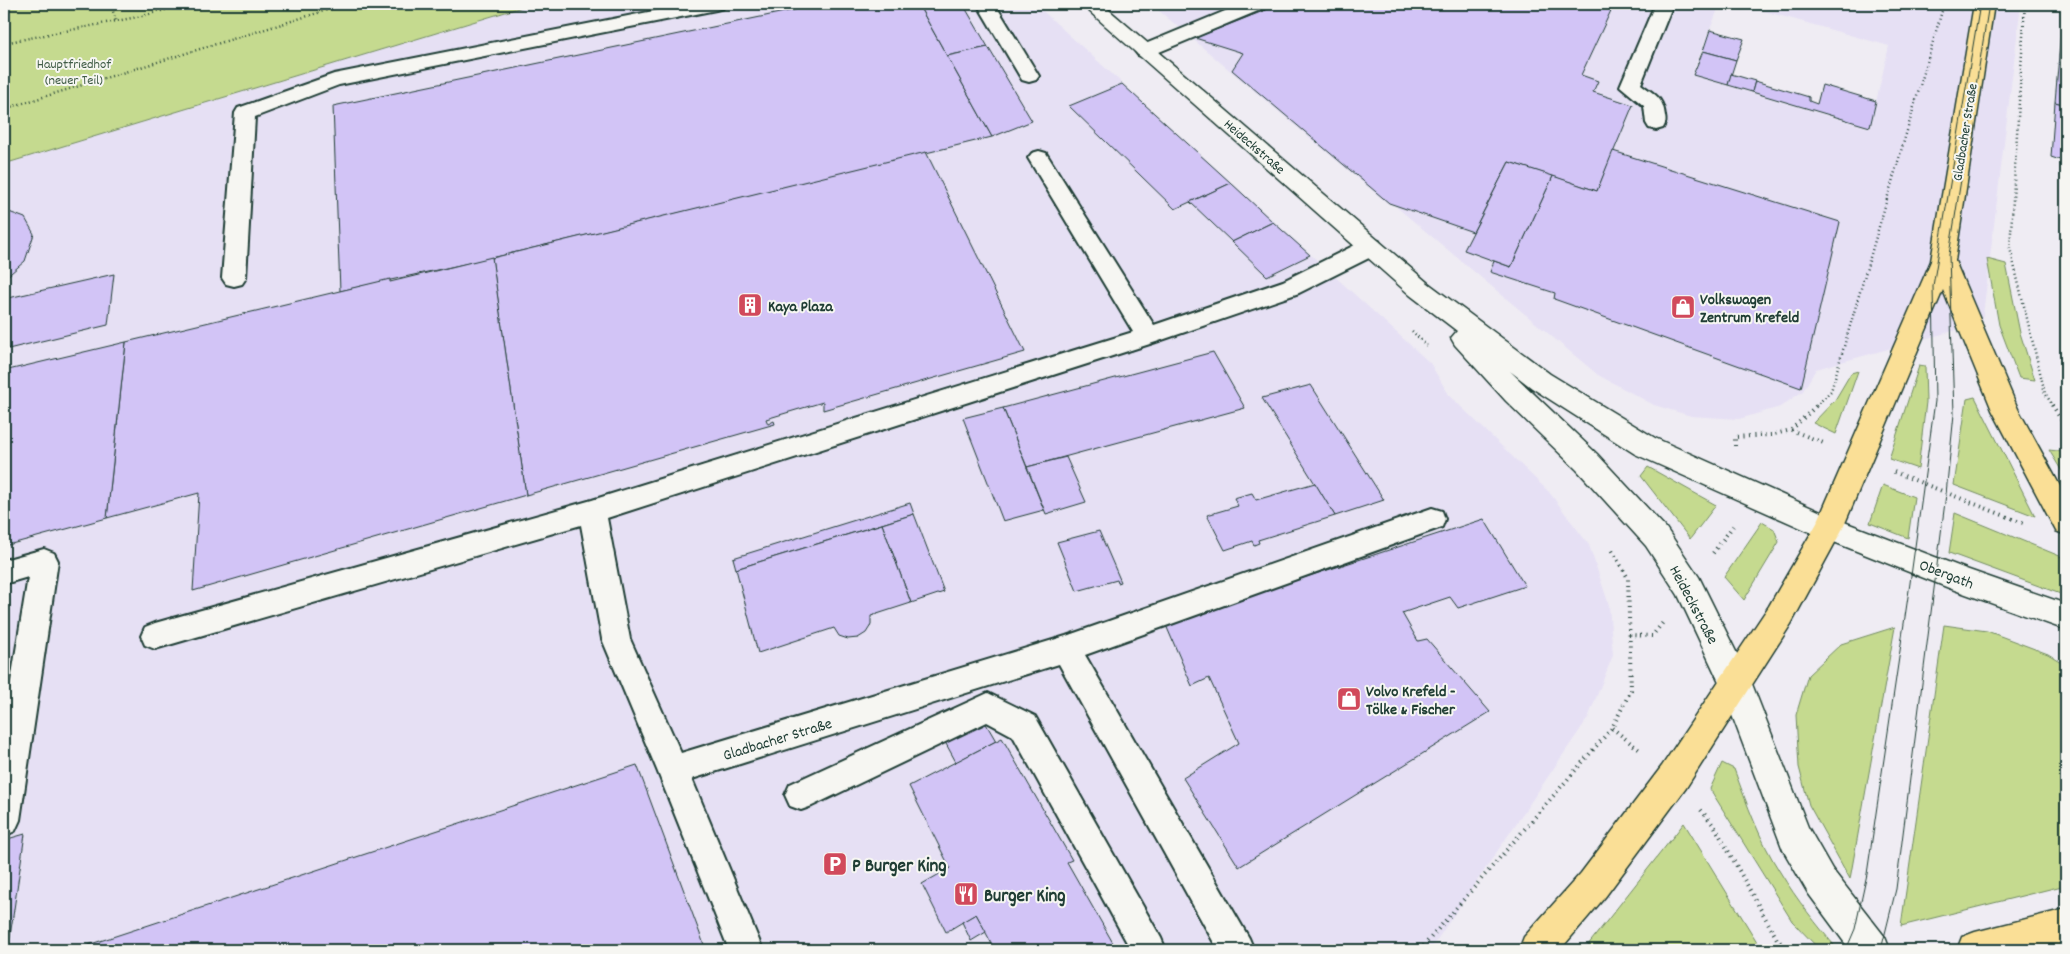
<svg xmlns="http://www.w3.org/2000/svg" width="2070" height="954" font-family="Dekko,sans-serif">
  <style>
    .built { fill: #e6e0f4 }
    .green { fill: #c5da8f; stroke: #728c62 }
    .building { fill: #d2c4f6; stroke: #1f3d34 }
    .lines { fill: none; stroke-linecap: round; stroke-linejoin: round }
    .lane-casing { stroke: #1f3d34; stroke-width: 4 }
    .secondary-casing { stroke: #1f3d34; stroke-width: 3 }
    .primary-casing { stroke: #1f3d34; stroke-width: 3 }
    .path-far1 { stroke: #1f3d34; stroke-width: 2.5; stroke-dasharray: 1 3; stroke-linecap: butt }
    .path { stroke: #1f3d34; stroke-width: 4; stroke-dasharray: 1 4.5; stroke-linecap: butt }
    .lane { fill: #f6f6f2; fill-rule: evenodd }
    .secondary { fill: #f6f6f2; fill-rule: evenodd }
    .primary { fill: #fadf96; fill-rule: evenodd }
    .tram { stroke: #1f3d34; stroke-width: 1 }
    .labels { text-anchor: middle; stroke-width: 4; stroke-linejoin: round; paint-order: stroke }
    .far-park-label { font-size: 14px; fill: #405c46; stroke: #f6f6f2 }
    .far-street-label { font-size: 14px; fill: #1f3d34; stroke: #f6f6f2 }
    .poi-label { font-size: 16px; font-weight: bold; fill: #1f3d34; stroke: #f6f6f2; text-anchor: start }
    .street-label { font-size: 16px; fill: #1f3d34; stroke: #f6f6f2 }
    .near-poi-label { font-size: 19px; font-weight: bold; fill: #1f3d34; stroke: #f6f6f2; text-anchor: start }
  </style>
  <rect width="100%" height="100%" fill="#efecf3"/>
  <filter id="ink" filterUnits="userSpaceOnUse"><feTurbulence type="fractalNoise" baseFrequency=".02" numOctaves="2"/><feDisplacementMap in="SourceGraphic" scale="10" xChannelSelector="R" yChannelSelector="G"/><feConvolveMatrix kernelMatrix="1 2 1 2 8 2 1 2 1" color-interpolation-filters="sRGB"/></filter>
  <g filter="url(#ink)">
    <!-- built -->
    <g class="built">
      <path d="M532 4H1035L1430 363 1449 395 1549 492 1589 545 1609 605 1613 655 1588 718 1430 950H4V164Z"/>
      <path d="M1151 4H1720L1692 75 1870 128 1889 46 1739 4H2021L1982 323 1816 369 1803 391 1780 407 1739 419 1691 416 1654 405 1598 375 1394 205 1387 203Z"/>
    </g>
    <!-- green -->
    <g class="green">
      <path d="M4 4H532L4 164Z"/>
      <path d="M1987 259 2006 264 2020 333 2035 380 2019 378 1999 325Z"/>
      <path d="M1919 366 1925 367 1926 402 1918 469 1889 459Z"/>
      <path d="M1858 371 1836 434 1813 423 1835 400 1851 373Z"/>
      <path d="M1975 397 2035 516 1954 485 1967 399Z"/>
      <path d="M2049 450 2066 452V478Z"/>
      <path d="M1648 467 1716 505 1690 539 1641 476Z"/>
      <path d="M1883 485 1914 497 1908 538 1870 523Z"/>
      <path d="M1955 513 2062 557 2066 563V596L1949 553Z"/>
      <path d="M1762 522 1774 529 1779 542 1744 600 1724 577Z"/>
      <path d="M1944 625 1987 631 2048 654 2066 665V885L1901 926Z"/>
      <path d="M1895 627 1850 879 1809 805 1799 767 1796 715 1808 675 1841 644Z"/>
      <path d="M1722 763 1734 769C1747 804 1760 841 1780 872 1797 900 1817 925 1838 950H1820L1792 921 1710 789Z"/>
      <path d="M1684 823 1762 950H1584Z"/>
    </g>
    <!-- building -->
    <g class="building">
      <path d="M823 4H918L992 137 492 258 340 291 333 106Z"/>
      <path d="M918 4H963L988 47 947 56Z"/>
      <path d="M1281 4H1352L1357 7 1359 4H1614L1581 75 1598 81 1593 92 1633 105 1597 191 1509 162 1473 232 1389 203 1232 70 1243 53 1195 38Z"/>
      <path d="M2064 8 2066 9V32L2061 31Z"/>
      <path d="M1710 30 1744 39 1736 60 1703 51Z"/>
      <path d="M2061 31 2066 32V57L2059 55Z"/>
      <path d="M988 47 1032 121 992 137 947 56Z"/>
      <path d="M1703 51 1736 60 1728 85 1693 75Z"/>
      <path d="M2059 55 2066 57V105L2055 102Z"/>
      <path d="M1731 74 1755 81 1752 92 1728 85Z"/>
      <path d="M1755 81 1809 97V101L1817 104 1822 85 1876 101 1870 127 1752 92Z"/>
      <path d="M1122 84 1231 183 1175 209 1069 106Z"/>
      <path d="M2055 102 2066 105V162L2051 157Z"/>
      <path d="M1613 151 1840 222 1801 388 1554 299 1555 293 1490 272 1494 261 1511 267 1553 176 1597 191Z"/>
      <path d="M926 152 1025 352 823 410V402L766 419 768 424 774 421 775 424 526 495 492 258Z"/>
      <path d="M1509 162 1553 176 1511 267 1464 250Z"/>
      <path d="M1231 183 1273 222 1232 242 1190 202Z"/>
      <path d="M4 212H9L25 218 34 234 25 261 4 279Z"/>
      <path d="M1273 222 1310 255 1267 276 1232 242Z"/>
      <path d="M492 257 526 495 193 591 199 493 107 518 126 342 390 279V282Z"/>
      <path d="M114 274 108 325 4 350V299Z"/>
      <path d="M126 342 107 518 4 546V371Z"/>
      <path d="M1213 352 1245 408 1027 467 1003 408Z"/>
      <path d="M1311 385 1384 500 1335 516 1262 398Z"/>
      <path d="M1003 408 1044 510 1003 521 963 418Z"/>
      <path d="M1066 457 1086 502 1046 514 1027 467Z"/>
      <path d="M1315 483 1335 516 1258 540 1259 543 1254 545 1252 541 1225 550 1207 515 1238 506 1234 498 1252 493 1256 500Z"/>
      <path d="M910 503 914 514 736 569 733 558Z"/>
      <path d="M914 514 944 592 911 603 882 524Z"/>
      <path d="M1484 519 1525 586 1458 608 1450 597 1402 613 1418 641 1427 639 1490 712 1239 867 1183 778 1239 743 1209 678 1192 686 1165 623Z"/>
      <path d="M882 524 911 603 871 616V625L866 633 858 638 848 639 839 636 834 628 758 653 736 569Z"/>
      <path d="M1099 531 1121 582 1118 583 1117 580 1077 591 1057 542Z"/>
      <path d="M985 722 996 741 956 762 945 742Z"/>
      <path d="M1002 738 1072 860 1067 862 1117 950H995L976 914 946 932 922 884 950 868 909 786Z"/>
      <path d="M637 765 706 950H90L91 944Z"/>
      <path d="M25 834 8 950H4V840Z"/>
      <path d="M976 914 986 932 971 941 962 922Z"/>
      <path d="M91 944 90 950H71Z"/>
    </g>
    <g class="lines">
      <defs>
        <g id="lane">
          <path d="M689 4H725L723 8 716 10 339 85 255 117 246 278 242 284 234 286 226 284 222 278 235 113 238 108 334 74Z"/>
          <path d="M977 4H995L1039 76 1036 80 1029 82 1022 80Z"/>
          <path d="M1242 4H1267L1265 8 1152 55 1145 57 1138 55 1135 51 1138 47Z"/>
          <path d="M1655 4H1673L1641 84C1655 95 1663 97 1665 116 1666 121 1666 123 1663 128L1656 130 1649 128 1646 123 1644 106 1620 86Z"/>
          <path d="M1039 151 1046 153 1154 325 1283 281 1363 241 1371 239 1379 241 1382 247 1379 253 1299 293 1156 342 607 518 630 639 681 753 1066 636 1432 508 1442 511 1445 519 1442 527 1085 655 1249 938 1254 950H1218L1059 664 692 779 763 950H729L657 770 602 639 581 525 155 649 145 645 141 636 145 627 155 623 592 500 1133 332 1028 158 1032 153Z"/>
          <path d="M44 549 54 553 58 561 20 820 15 831 4 836V724L28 577 4 584V560Z"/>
          <path d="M988 693 1035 716 1161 938 1166 950H1131L1013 736 987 722 812 806 801 810 790 806 785 795 790 784Z"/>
        </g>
        <path id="secondary" d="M1081 4H1102L1428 283 1550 374 1655 438 1839 520 1966 569 2066 604V630L1949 588 1819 536 1635 454 1532 388 1510 371 1597 454 1666 528 1699 577 1752 684 1808 827 1832 869 1885 937 1890 950H1850L1808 893 1783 850 1721 686 1678 595 1646 546 1577 470 1506 401 1455 345 1451 338 1457 331 1410 295Z"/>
        <g id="primary">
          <path d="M1974 4H1994L1955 261 2018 409 2066 497V535L2056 531 1992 410 1943 290 1843 528 1791 624 1686 788 1605 897 1560 950H1519L1524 937 1581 873 1662 766 1769 606 1817 523 1931 261Z"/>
          <path d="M2066 909V944L2041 950H1957L1962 937 1975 932Z"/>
        </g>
      </defs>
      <!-- lane casing -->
      <use href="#lane" class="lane-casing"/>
      <!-- secondary casing -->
      <use href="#secondary" class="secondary-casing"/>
      <!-- primary casing -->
      <use href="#primary" class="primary-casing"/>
      <!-- path-far1 -->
      <g class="path-far1">
        <path d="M111 4 116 22"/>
        <path d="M2025 4 2010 248 2045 393 2053 406"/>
        <path d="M4 43 142 16 187 4"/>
        <path d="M4 109 347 4"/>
        <path d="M1412 331 1427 346"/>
        <path d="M1816 406 1831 391 1944 4"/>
      </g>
      <!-- path -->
      <g class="path">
        <path d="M2052 405 2066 427"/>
        <path d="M1791 430 1826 444"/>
        <path d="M1735 446V437L1771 435 1791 430 1817 405"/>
        <path d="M1894 472 2023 523"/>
        <path d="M1713 553 1733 526"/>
        <path d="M1629 635 1652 636 1664 621"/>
        <path d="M1612 728 1642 752"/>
        <path d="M1701 810 1715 827 1777 939 1787 950"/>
        <path d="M1420 950 1612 728 1631 690 1628 578 1610 547"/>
      </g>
      <!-- lane -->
      <use href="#lane" class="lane"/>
      <!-- secondary -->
      <use href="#secondary" class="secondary"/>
      <!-- primary -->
      <use href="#primary" class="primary"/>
      <!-- tram -->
      <g class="tram">
        <path d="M1846 950 1855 929 1867 874 1910 583 1935 401 1933 286 1980 4"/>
        <path d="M1881 950 1896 889 1946 494 1954 414 1949 255 1989 4"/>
      </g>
    </g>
  </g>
  <!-- icons -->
  <defs>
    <symbol id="building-square" viewBox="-11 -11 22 22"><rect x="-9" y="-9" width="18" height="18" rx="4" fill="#d1495b" stroke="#f6f6f2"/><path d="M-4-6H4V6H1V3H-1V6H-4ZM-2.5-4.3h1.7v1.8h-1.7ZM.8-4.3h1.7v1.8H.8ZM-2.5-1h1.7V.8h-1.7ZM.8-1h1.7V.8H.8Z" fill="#fff"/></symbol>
    <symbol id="shop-square" viewBox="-11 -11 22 22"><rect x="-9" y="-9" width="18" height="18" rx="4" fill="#d1495b" stroke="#f6f6f2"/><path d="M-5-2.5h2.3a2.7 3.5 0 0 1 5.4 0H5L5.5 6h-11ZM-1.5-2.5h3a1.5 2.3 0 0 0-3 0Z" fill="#fff"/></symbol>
    <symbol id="parking-square" viewBox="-11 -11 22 22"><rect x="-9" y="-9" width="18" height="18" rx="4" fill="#d1495b" stroke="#f6f6f2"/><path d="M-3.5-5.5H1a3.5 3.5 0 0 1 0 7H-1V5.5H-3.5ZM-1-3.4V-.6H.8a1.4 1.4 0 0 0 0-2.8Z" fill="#fff"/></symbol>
    <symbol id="restaurant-square" viewBox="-11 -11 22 22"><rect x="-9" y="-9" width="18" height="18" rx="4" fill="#d1495b" stroke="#f6f6f2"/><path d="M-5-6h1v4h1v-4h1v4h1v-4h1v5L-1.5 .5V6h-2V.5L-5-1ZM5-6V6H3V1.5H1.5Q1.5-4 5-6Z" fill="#fff"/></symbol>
  </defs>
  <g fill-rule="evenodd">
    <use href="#building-square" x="736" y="291" width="28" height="28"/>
    <use href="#shop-square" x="1669" y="293" width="28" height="28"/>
    <use href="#shop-square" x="1335" y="685" width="28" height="28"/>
    <use href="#parking-square" x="821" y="850" width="28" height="28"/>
    <use href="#restaurant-square" x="952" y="880" width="28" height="28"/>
  </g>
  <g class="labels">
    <!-- far-park labels -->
    <g class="far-park-label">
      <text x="74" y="68">Hauptfriedhof<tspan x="74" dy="16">(neuer Teil)</tspan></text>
    </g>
    <!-- far-street labels -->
    <g class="far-street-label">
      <text transform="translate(1964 132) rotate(-81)" y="5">Gladbacher Straße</text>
      <text transform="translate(1255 146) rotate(41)" y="5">Heideckstraße</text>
    </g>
    <!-- poi labels -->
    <g class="poi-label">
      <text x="1700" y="304">Volkswagen<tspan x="1700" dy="18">Zentrum Krefeld</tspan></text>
      <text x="768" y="311">Kaya Plaza</text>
      <text x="1366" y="696">Volvo Krefeld -<tspan x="1366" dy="18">Tölke &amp; Fischer</tspan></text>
    </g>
    <!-- street labels -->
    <g class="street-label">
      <text transform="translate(1947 573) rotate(21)" y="6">Obergath</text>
      <text transform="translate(1695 604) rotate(62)" y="6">Heideckstraße</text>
      <text transform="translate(777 738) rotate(-17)" y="6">Gladbacher Straße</text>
    </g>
    <!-- near-poi labels -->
    <g class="near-poi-label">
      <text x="852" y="871">P Burger King</text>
      <text x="984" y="901">Burger King</text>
    </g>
  </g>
  <!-- margin -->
  <rect width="2070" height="954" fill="none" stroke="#f6f6f2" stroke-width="20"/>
  <rect x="10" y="10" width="2050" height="934" fill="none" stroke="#1f3d34" stroke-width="2" filter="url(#ink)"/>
</svg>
